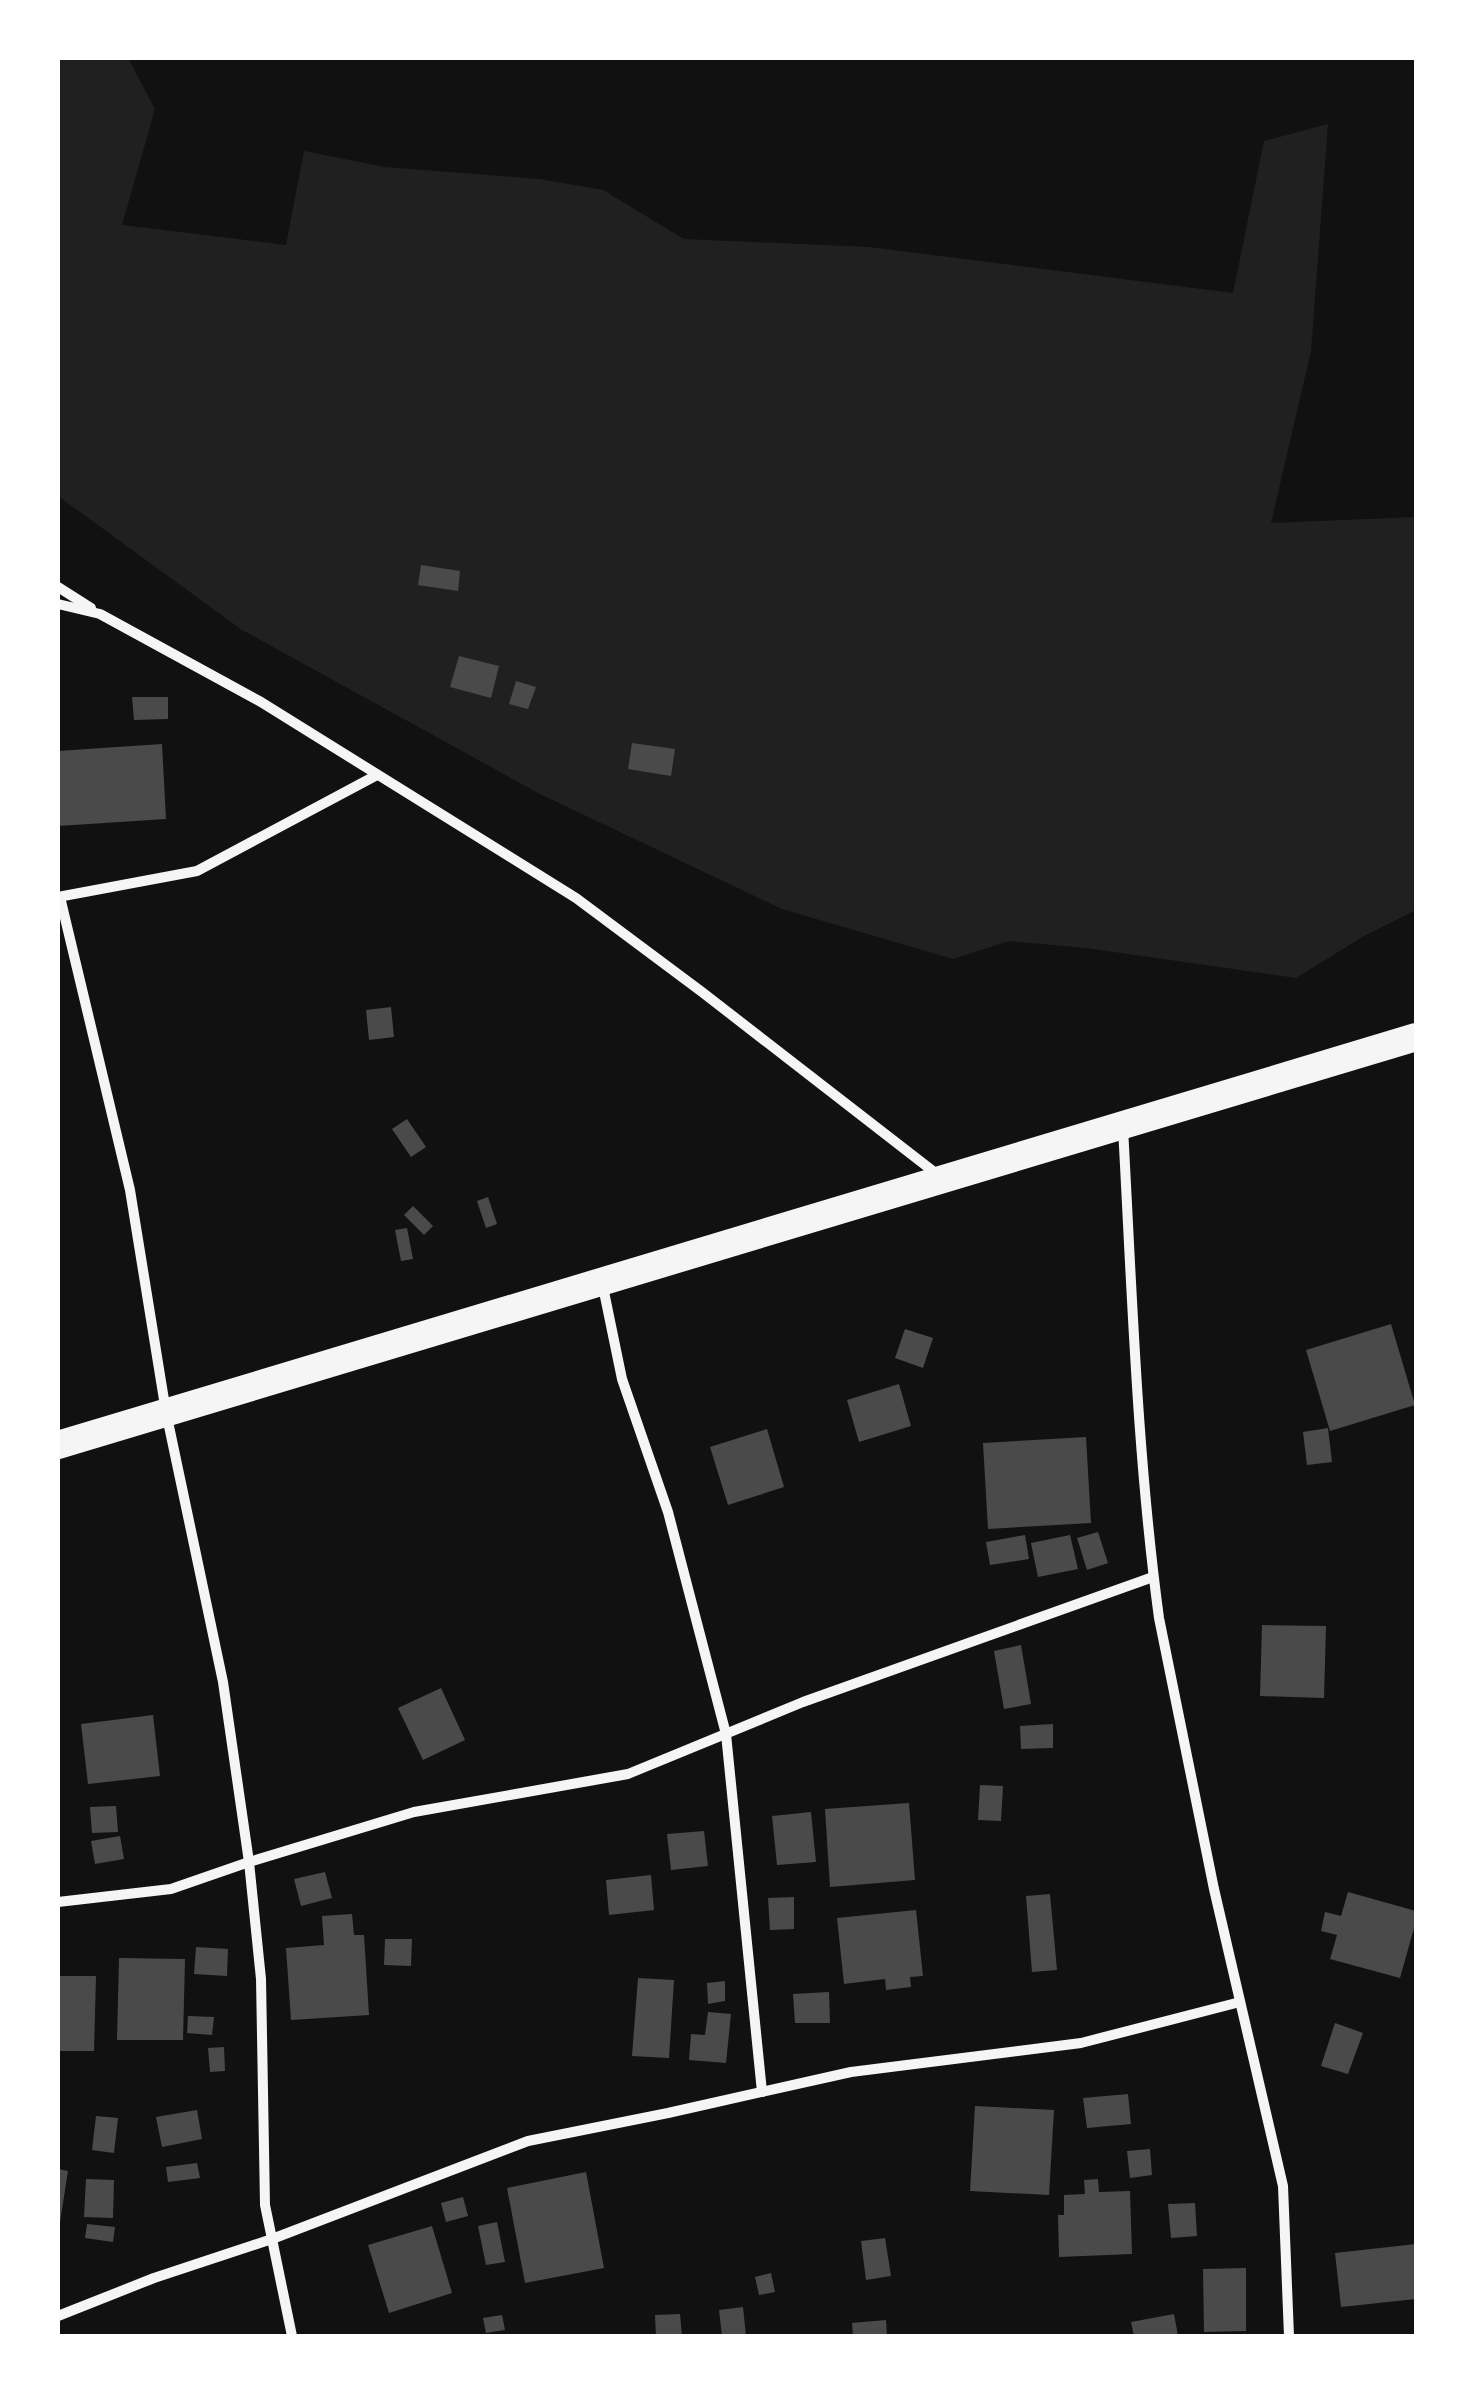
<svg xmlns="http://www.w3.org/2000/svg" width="1474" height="2394" font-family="'Varela Round',sans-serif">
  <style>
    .green { fill: #202020 }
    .building { fill: #4a4a4a }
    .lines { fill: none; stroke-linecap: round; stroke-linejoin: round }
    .minor { stroke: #f5f5f5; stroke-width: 10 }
    .trunk { stroke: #f5f5f5; stroke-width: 28 }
  </style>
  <rect width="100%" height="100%" fill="#111"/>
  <!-- green -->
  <path class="green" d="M58 58H128L155 109 122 225 286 245 304 151 385 167 540 179 603 190 684 239 869 247 1233 293 1264 141 1328 124 1311 351 1271 523 1416 517V910L1364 936 1296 978 1086 948 1009 941 953 959 782 909 540 794 242 630 58 496Z"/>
  <!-- building -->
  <g class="building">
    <path d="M421 565 460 571 458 591 418 585Z"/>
    <path d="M459 656 499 666 491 698 450 687Z"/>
    <path d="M516 681 536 687 528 709 509 704Z"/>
    <path d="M132 697H168V719L134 720Z"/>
    <path d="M632 743 675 749 671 776 628 769Z"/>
    <path d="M162 744 166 819 58 826V751Z"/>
    <path d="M391 1007 394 1037 369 1040 366 1010Z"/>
    <path d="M407 1119 426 1147 411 1157 392 1129Z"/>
    <path d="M488 1197 497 1224 486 1228 477 1201Z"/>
    <path d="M413 1206 433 1226 424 1235 404 1215Z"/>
    <path d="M407 1228 413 1259 401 1261 395 1230Z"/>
    <path d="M1391 1324 1415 1405 1330 1431 1306 1350Z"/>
    <path d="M905 1329 933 1338 923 1368 895 1358Z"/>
    <path d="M899 1384 911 1426 859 1442 847 1400Z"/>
    <path d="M1328 1428 1332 1462 1307 1465 1303 1432Z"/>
    <path d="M767 1429 784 1487 728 1505 710 1447Z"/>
    <path d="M1086 1437 1091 1523 988 1529 983 1443Z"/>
    <path d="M1098 1532 1108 1563 1087 1570 1077 1538Z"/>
    <path d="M1025 1535 1029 1559 990 1565 986 1542Z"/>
    <path d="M1070 1535 1078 1569 1038 1577 1031 1543Z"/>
    <path d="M1262 1625 1326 1626 1324 1698 1260 1696Z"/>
    <path d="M1021 1645 1031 1704 1004 1709 994 1651Z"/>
    <path d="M441 1688 465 1740 423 1760 398 1708Z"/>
    <path d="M153 1715 160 1776 88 1784 81 1724Z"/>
    <path d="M1053 1724V1748L1021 1749 1020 1726Z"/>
    <path d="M980 1785 1003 1786 1001 1821 978 1820Z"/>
    <path d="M909 1803 915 1880 830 1887 825 1809Z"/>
    <path d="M116 1806 118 1832 92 1833 90 1807Z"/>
    <path d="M811 1812 816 1862 777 1865 772 1816Z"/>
    <path d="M704 1831 708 1866 671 1870 667 1834Z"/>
    <path d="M120 1836 124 1859 95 1864 91 1841Z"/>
    <path d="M325 1872 332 1898 301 1906 294 1879Z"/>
    <path d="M651 1875 654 1910 609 1915 606 1880Z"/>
    <path d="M1348 1892 1416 1911V1929L1414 1928 1400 1978 1330 1959 1337 1935 1321 1931 1325 1912 1341 1916Z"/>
    <path d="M1050 1894 1057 1970 1032 1972 1026 1896Z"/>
    <path d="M794 1897V1929L770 1930 768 1898Z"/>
    <path d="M916 1910 923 1976 910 1977 911 1987 886 1990 885 1979 844 1984 837 1918Z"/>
    <path d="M352 1914 354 1935H364L369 2015 291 2020 286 1948 324 1945 322 1916Z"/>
    <path d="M385 1939H412L411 1966 384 1965Z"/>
    <path d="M196 1947 228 1949 227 1976 194 1974Z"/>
    <path d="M119 1958 185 1959 183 2040H117Z"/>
    <path d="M58 1976H96L94 2051H58Z"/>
    <path d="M638 1978 674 1980 669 2058 632 2056Z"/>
    <path d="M725 1981V2001L708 2004 707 1983Z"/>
    <path d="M829 1992 830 2023H795L793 1994Z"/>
    <path d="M708 2012 731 2014 726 2063 689 2060 691 2034 705 2035Z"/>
    <path d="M188 2016 214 2017 212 2035 187 2033Z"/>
    <path d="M1335 2023 1363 2033 1348 2074 1321 2066Z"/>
    <path d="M224 2047 225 2071 210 2072 208 2048Z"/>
    <path d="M1128 2094 1131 2124 1087 2128 1083 2098Z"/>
    <path d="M975 2106 1054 2110 1049 2195 970 2191Z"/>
    <path d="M197 2110 202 2139 162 2147 156 2117Z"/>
    <path d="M96 2116 118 2118 114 2153 92 2150Z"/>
    <path d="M1150 2149 1152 2175 1130 2178 1127 2151Z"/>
    <path d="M197 2163 200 2178 168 2182 166 2167Z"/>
    <path d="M58 2169 68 2171 60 2222 58 2221Z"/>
    <path d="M586 2172 604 2268 525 2283 507 2188Z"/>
    <path d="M86 2179 114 2180 113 2218 84 2217Z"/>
    <path d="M1098 2179 1099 2192 1130 2191 1132 2254 1059 2257 1058 2215H1064V2195L1085 2194 1084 2180Z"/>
    <path d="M463 2197 468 2216 446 2222 441 2203Z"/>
    <path d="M1195 2203 1197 2236 1171 2238 1168 2204Z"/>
    <path d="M497 2222 505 2262 486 2265 478 2226Z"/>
    <path d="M87 2224 115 2227 113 2242 85 2238Z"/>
    <path d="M432 2226 452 2293 389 2313 368 2245Z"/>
    <path d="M885 2238 891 2276 866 2280 861 2241Z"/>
    <path d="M1416 2244V2299L1341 2307 1335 2253Z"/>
    <path d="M1246 2268V2331L1204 2332 1203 2269Z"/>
    <path d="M771 2273 775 2292 759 2295 755 2277Z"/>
    <path d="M743 2307 746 2336H722L719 2310Z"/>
    <path d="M680 2314 682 2336H656L655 2315Z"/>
    <path d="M1174 2314 1178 2336H1134L1131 2322Z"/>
    <path d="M502 2315 505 2330 486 2333 483 2318Z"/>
    <path d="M886 2320 887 2336H853L852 2323Z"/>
  </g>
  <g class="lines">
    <!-- minor -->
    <g class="minor">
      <path d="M58 587 91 608"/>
      <path d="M58 604 100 614 261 702 576 898 702 992 938 1175"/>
      <path d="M58 897 197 871 377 775"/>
      <path d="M60 897 130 1190 166 1412 223 1682 249 1862 261 1979 265 2205 292 2336"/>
      <path d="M1123 1128C1132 1291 1137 1455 1159 1618L1214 1889 1283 2186 1289 2336"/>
      <path d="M602 1282 622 1379 668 1512 726 1734 762 2092"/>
      <path d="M58 1902 171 1889 249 1862 414 1812 628 1774 803 1702 1153 1577"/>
      <path d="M58 2316 154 2278 272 2239 528 2141 668 2113 851 2072 1081 2043 1240 2002"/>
    </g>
    <!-- trunk -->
    <path class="trunk" d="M58 1445 1416 1037"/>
  </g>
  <!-- border -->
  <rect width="1474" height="2394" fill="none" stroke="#ffffff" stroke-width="120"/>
</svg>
